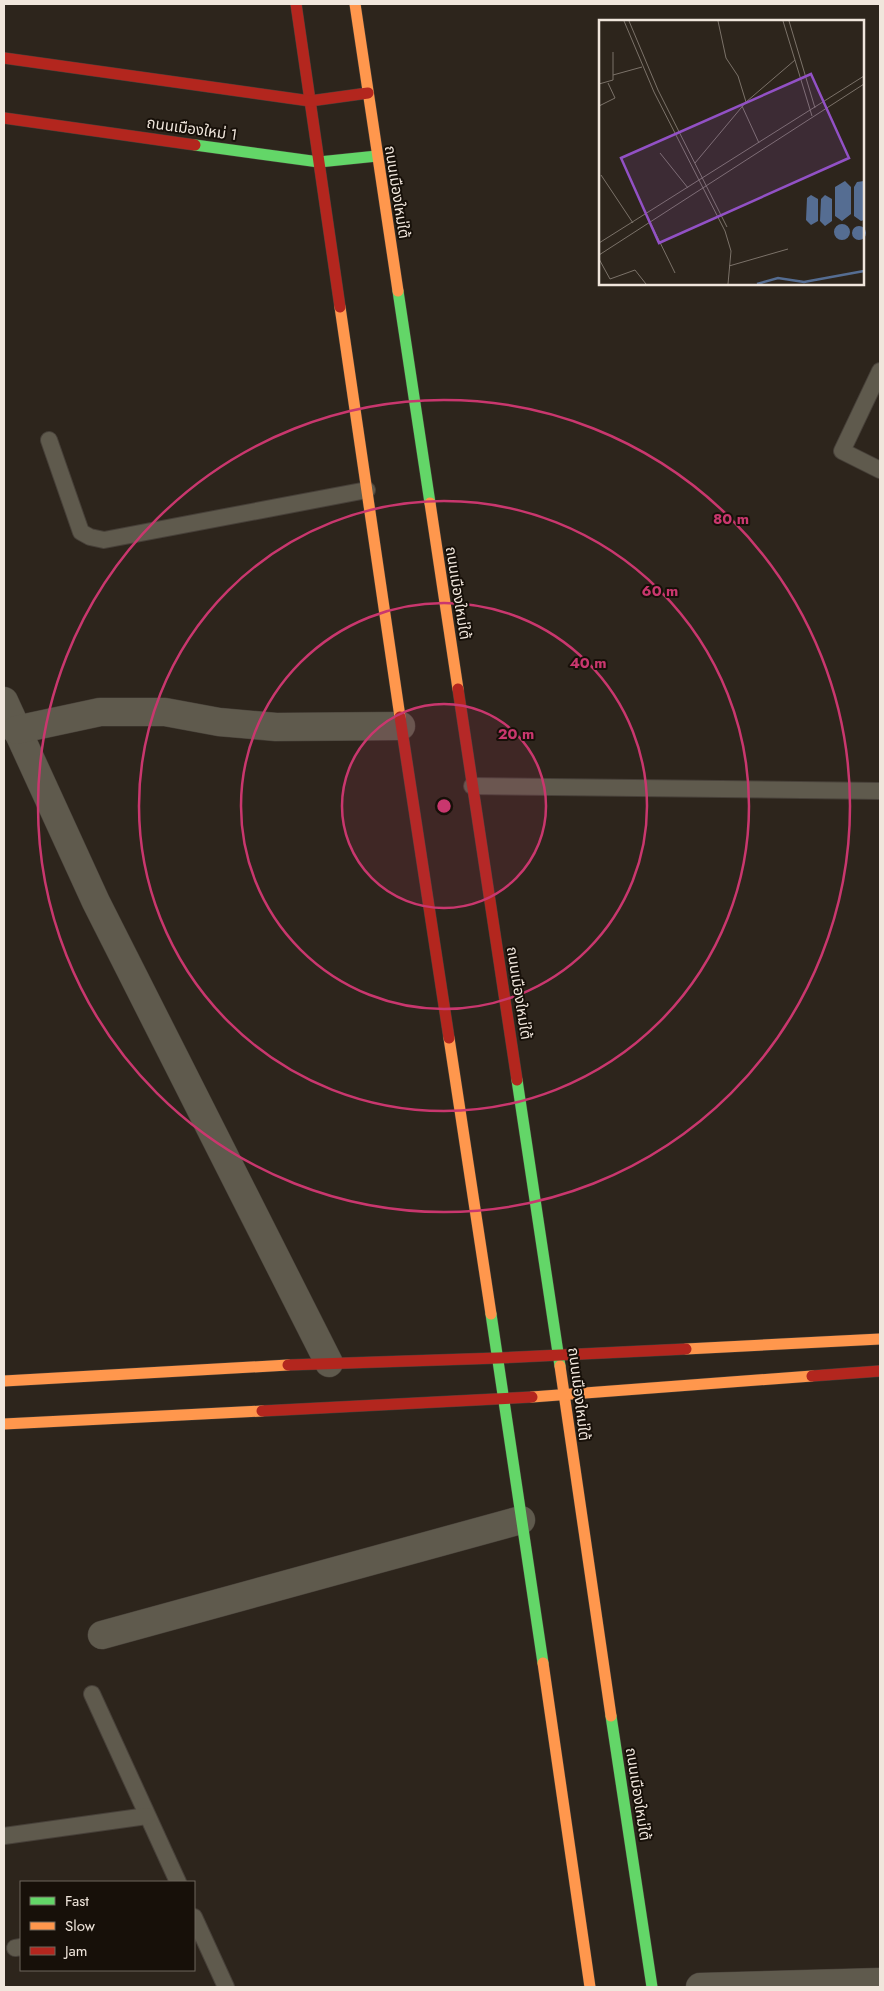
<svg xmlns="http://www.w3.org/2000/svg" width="884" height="1991" font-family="Jost,'Noto Sans Thai',sans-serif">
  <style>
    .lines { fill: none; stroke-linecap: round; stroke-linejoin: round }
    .lane-casing { stroke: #474039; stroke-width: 18 }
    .street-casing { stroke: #474039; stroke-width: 29 }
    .fast-casing { stroke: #474039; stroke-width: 12 }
    .slow-casing { stroke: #474039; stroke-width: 12 }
    .jam-casing { stroke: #474039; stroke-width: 12 }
    .lane { stroke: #5f5a4d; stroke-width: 16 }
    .street { stroke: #5f5a4d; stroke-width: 28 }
    .fast { stroke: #63d668; stroke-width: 11 }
    .slow { stroke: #ff974d; stroke-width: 11 }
    .jam { stroke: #b3261e; stroke-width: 11 }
    .ring { fill: none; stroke: #c9376e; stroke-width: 2.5 }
    .labels { text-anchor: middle; stroke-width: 4; stroke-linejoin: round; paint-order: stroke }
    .street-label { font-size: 15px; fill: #f0e6dc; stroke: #171009 }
    .inset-river { fill: none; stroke: #556d92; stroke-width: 2.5 }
    .inset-road { fill: none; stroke: #7b7269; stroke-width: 1 }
    .view { fill: #9251c5; fill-opacity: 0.15; stroke: #9251c5; stroke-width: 2.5 }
    .inset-edge { fill: none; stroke: #f0e6dc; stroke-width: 2.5 }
    .centre { fill: #c9376e; stroke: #171009; stroke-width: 2.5 }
    .ring-label { font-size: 15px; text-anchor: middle; font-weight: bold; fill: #c9376e; stroke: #171009; stroke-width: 4; stroke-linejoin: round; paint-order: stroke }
  </style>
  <rect width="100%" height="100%" fill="#2d251c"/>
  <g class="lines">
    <defs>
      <g id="lane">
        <path d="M880 371 842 451 880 470"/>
        <path d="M49 440 81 532 90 537 104 540 367 490"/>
        <path d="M472 786 880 791"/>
        <path d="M92 1694 178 1882"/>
        <path d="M4 1836 147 1816"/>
        <path d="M194 1917 226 1987"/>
        <path d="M15 1948 21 1947"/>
      </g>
      <g id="street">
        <path d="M4 701 96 902 329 1363"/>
        <path d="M16 730 100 712H165L219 722 276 727 401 726"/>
        <path d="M102 1635 521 1520"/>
        <path d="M700 1987 880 1982"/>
      </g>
      <g id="fast">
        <path d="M195 145 319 162 377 156"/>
        <path d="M398 291 430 503"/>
        <path d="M517 1080 560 1366"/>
        <path d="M491 1314 543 1663"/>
        <path d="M611 1716 652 1987"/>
      </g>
      <g id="slow">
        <path d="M355 4 398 291"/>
        <path d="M340 307 400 717"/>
        <path d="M430 503 458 689"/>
        <path d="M449 1038 491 1314"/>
        <path d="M686 1349 880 1339"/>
        <path d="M560 1366 611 1716"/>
        <path d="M4 1381 288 1365"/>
        <path d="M532 1397 812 1376"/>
        <path d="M4 1424 262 1411"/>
        <path d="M543 1663 590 1987"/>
      </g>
      <g id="jam">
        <path d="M296 4 340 307"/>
        <path d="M4 58 310 101 368 93"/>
        <path d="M4 118 195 145"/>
        <path d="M458 689 517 1080"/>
        <path d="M400 717 449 1038"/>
        <path d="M288 1365 498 1358 686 1349"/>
        <path d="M812 1376 880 1371"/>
        <path d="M262 1411 532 1397"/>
      </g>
    </defs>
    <!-- lane casing -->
    <use href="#lane" class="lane-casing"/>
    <!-- street casing -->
    <use href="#street" class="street-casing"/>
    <!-- fast casing -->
    <use href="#fast" class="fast-casing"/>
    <!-- slow casing -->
    <use href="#slow" class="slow-casing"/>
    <!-- jam casing -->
    <use href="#jam" class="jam-casing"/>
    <!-- lane -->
    <use href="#lane" class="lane"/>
    <!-- street -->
    <use href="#street" class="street"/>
    <!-- fast -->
    <use href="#fast" class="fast"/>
    <!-- slow -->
    <use href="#slow" class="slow"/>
    <!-- jam -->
    <use href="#jam" class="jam"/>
  </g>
  <!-- distance rings -->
  <circle cx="444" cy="806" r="102" fill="#c9376e" fill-opacity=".12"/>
  <g class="ring">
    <circle cx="444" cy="806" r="102"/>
    <circle cx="444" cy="806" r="203"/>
    <circle cx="444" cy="806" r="305"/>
    <circle cx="444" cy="806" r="406"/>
  </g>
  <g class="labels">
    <!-- street labels -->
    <g class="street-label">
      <text transform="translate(192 129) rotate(8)" y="5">ถนนเมืองใหม่ 1</text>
      <text transform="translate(397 192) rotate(81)" y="5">ถนนเมืองใหม่ใต้</text>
      <text transform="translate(458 593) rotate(81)" y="5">ถนนเมืองใหม่ใต้</text>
      <text transform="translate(519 993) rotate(81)" y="5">ถนนเมืองใหม่ใต้</text>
      <text transform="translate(579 1394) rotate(83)" y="5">ถนนเมืองใหม่ใต้</text>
      <text transform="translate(638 1794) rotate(81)" y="5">ถนนเมืองใหม่ใต้</text>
    </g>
  </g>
  <!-- overview -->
  <g transform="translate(599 20)">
    <rect width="265" height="265" fill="#2d251c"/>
    <path d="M246 161 252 167V194L243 201 236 196V167ZM265 161V200L262 201 255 196V167L258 162ZM212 175 219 179V201L212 205 207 200 208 178ZM226 175 233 179V201L226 206 221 201 222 179ZM235 212a8 8 0 1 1 16 0a8 8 0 1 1-16 0ZM253 213a7 7 0 1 1 14 0a7 7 0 1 1-14 0Z" fill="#556d92"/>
    <path class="inset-river" d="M158 264 179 258 205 262 265 251"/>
    <path class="inset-road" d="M25 1 55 72 126 211 132 231 129 264M30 1 59 70 128 207M119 1 127 38 139 56 147 82M184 1 213 96M190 1 216 88M14 55 43 47M0 64 14 60V32M0 86 16 78 9 63M143 86 160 123M61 133 89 168M96 143 147 82 196 40M2 155 34 203M50 200 76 253M0 223 265 56M0 235 265 64M0 239 11 259 36 250 47 264M130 246 189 229"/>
    <path class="view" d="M212 54 250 138 60 223 22 138Z"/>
    <rect width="265" height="265" class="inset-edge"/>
  </g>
  <circle cx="444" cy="806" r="8" class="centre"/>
  <g class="ring-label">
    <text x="731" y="524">80 m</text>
    <text x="660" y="596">60 m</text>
    <text x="588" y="668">40 m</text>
    <text x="516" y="739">20 m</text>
  </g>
  <!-- border -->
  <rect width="884" height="1991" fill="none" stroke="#f0e6dc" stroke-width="10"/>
  <!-- legend -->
  <rect x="20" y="1881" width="175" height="90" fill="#171009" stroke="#6e665d"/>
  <rect x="30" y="1897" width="25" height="8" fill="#63d668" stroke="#6e665d"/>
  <text x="65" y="1906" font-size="15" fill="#f0e6dc">Fast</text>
  <rect x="30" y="1922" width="25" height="8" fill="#ff974d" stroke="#6e665d"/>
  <text x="65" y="1931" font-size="15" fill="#f0e6dc">Slow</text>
  <rect x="30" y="1947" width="25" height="8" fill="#b3261e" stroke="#6e665d"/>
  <text x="65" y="1956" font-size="15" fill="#f0e6dc">Jam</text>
</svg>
